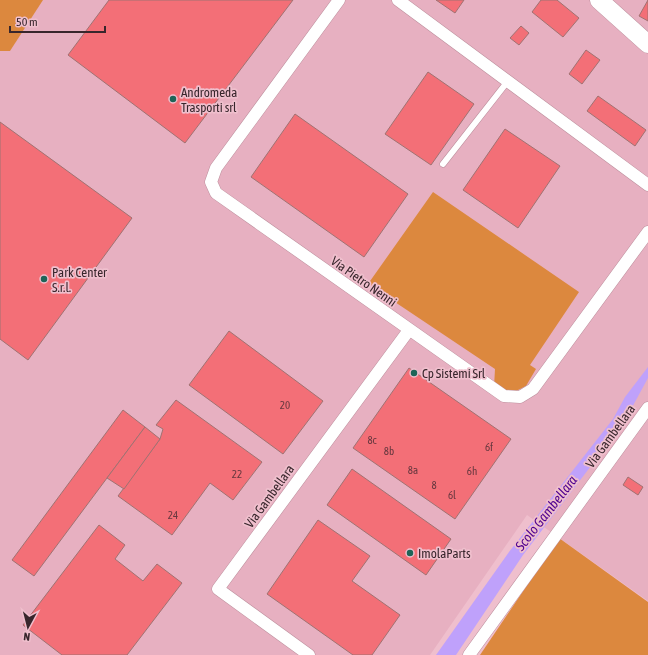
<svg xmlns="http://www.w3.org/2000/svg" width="648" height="655" font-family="'Asap Condensed',sans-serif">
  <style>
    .built { fill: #e7b0c1 }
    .green { fill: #dc883e }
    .water { fill: #bfa1fb }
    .building { fill: #f36f77; stroke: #a07272 }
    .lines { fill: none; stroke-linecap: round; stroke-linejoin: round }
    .lane-casing { stroke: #bd8f9d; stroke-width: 7 }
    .street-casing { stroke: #bd8f9d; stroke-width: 13 }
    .secondary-casing { stroke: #bd8f9d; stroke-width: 19 }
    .lane { stroke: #fff; stroke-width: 6 }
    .street { stroke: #fff; stroke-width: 12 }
    .secondary { stroke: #fff; stroke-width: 18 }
    .poi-dot { fill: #1d6457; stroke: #efbfcd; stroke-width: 1.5 }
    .labels { text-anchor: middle; stroke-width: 3.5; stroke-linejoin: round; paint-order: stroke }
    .number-label { font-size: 11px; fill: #67383f }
    .poi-label { font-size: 13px; fill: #38262c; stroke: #efbfcd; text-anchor: start }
    .street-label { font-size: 13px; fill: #38262c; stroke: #efbfcd }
    .water-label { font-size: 14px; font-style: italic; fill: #4e0190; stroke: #efbfcd }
  </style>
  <rect width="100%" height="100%" fill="#efbfcd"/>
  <!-- built -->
  <path class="built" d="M0 0H648V601L527 515 430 655H0Z"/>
  <!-- green -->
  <g class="green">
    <path d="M0 0H43L10 51H0Z"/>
    <path d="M433 192 579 292 530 365 536 369 526 386 512 393 494 387 495 369 368 284Z"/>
    <path d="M559 538 648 602V655H480Z"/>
  </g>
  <!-- water -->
  <path class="water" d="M648 367V378L623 424 523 555 456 655H436L509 552 613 419 625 397Z"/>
  <!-- building -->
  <g class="building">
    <path d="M109 0H293L185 143 68 55Z"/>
    <path d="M436 0H464L455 13Z"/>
    <path d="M541 0H557L579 18 563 37 532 12Z"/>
    <path d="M648 0V21L639 16Z"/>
    <path d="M521 26 529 33 519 45 510 38Z"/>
    <path d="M586 50 600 60 582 84 569 74Z"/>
    <path d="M428 72 474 104 431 165 385 134Z"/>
    <path d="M598 96 646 130 635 146 587 111Z"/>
    <path d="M295 114 408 194 364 257 251 177Z"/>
    <path d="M0 122 132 218 28 360 0 339Z"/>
    <path d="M505 129 560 166 518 228 463 190Z"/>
    <path d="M229 331 323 401 283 454 189 385Z"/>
    <path d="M409 368 511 439 455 519 353 448Z"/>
    <path d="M176 400 262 462 233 500 210 483 172 535 118 496 160 439 163 429 156 425Z"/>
    <path d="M123 410 145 427 34 576 12 560Z"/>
    <path d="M145 427 160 439 124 489 107 478Z"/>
    <path d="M352 469 451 539 426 575 327 505Z"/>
    <path d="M628 477 643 487 638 495 623 485Z"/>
    <path d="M318 520 370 556 352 581 400 615 372 655H353L267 594Z"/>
    <path d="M99 525 125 545 115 559 143 581 157 564 182 583 127 655H62L23 625Z"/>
  </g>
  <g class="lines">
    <defs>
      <path id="lane" d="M443 164 508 81"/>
      <g id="street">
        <path d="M339 0 216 168 211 182 216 193 504 396 520 397 533 389 648 232"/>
        <path d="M398 0 648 185"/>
        <path d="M309 655 218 589 409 330"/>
        <path d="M469 655 648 408"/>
      </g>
      <path id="secondary" d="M599 0 648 44"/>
    </defs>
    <!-- lane casing -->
    <use href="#lane" class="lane-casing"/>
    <!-- street casing -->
    <use href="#street" class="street-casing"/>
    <!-- secondary casing -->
    <use href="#secondary" class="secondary-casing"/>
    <!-- lane -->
    <use href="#lane" class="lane"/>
    <!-- street -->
    <use href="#street" class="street"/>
    <!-- secondary -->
    <use href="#secondary" class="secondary"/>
  </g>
  <!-- markers -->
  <g class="poi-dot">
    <circle cx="173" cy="99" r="4"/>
    <circle cx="44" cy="279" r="4"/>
    <circle cx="414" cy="373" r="4"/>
    <circle cx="410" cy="553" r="4"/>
  </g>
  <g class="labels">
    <!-- number labels -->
    <g class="number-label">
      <text x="285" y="409">20</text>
      <text x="372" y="444">8c</text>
      <text x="489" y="451">6f</text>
      <text x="389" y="455">8b</text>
      <text x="413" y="474">8a</text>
      <text x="472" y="475">6h</text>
      <text x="237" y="478">22</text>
      <text x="434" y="489">8</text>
      <text x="452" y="499">6l</text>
      <text x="173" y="519">24</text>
    </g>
    <!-- poi labels -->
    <g class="poi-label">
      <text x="181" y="97">Andromeda<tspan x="181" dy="15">Trasporti srl</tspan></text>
      <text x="52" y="277">Park Center<tspan x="52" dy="15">S.r.l.</tspan></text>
      <text x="422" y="378">Cp Sistemi Srl</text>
      <text x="418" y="558">ImolaParts</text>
    </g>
    <!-- street labels -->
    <g class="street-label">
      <text transform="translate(364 281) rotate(35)" y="5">Via Pietro Nenni</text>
      <text transform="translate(610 436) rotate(-54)" y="5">Via Gambellara</text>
      <text transform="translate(269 496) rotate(-54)" y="5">Via Gambellara</text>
    </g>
    <!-- water labels -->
    <g class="water-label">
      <text transform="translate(546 513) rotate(-52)" y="5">Scolo Gambellara</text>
    </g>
  </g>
  <!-- north arrow -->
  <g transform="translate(28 627) rotate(187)" stroke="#efbfcd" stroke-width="3" paint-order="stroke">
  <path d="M0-3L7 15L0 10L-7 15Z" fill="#38262c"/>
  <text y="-6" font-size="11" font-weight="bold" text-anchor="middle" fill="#38262c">N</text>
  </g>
  <!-- scale -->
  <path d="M10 26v6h95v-6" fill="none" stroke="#38262c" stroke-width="2"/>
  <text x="16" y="26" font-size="12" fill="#38262c" stroke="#efbfcd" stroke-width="3" paint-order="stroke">50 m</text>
</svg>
